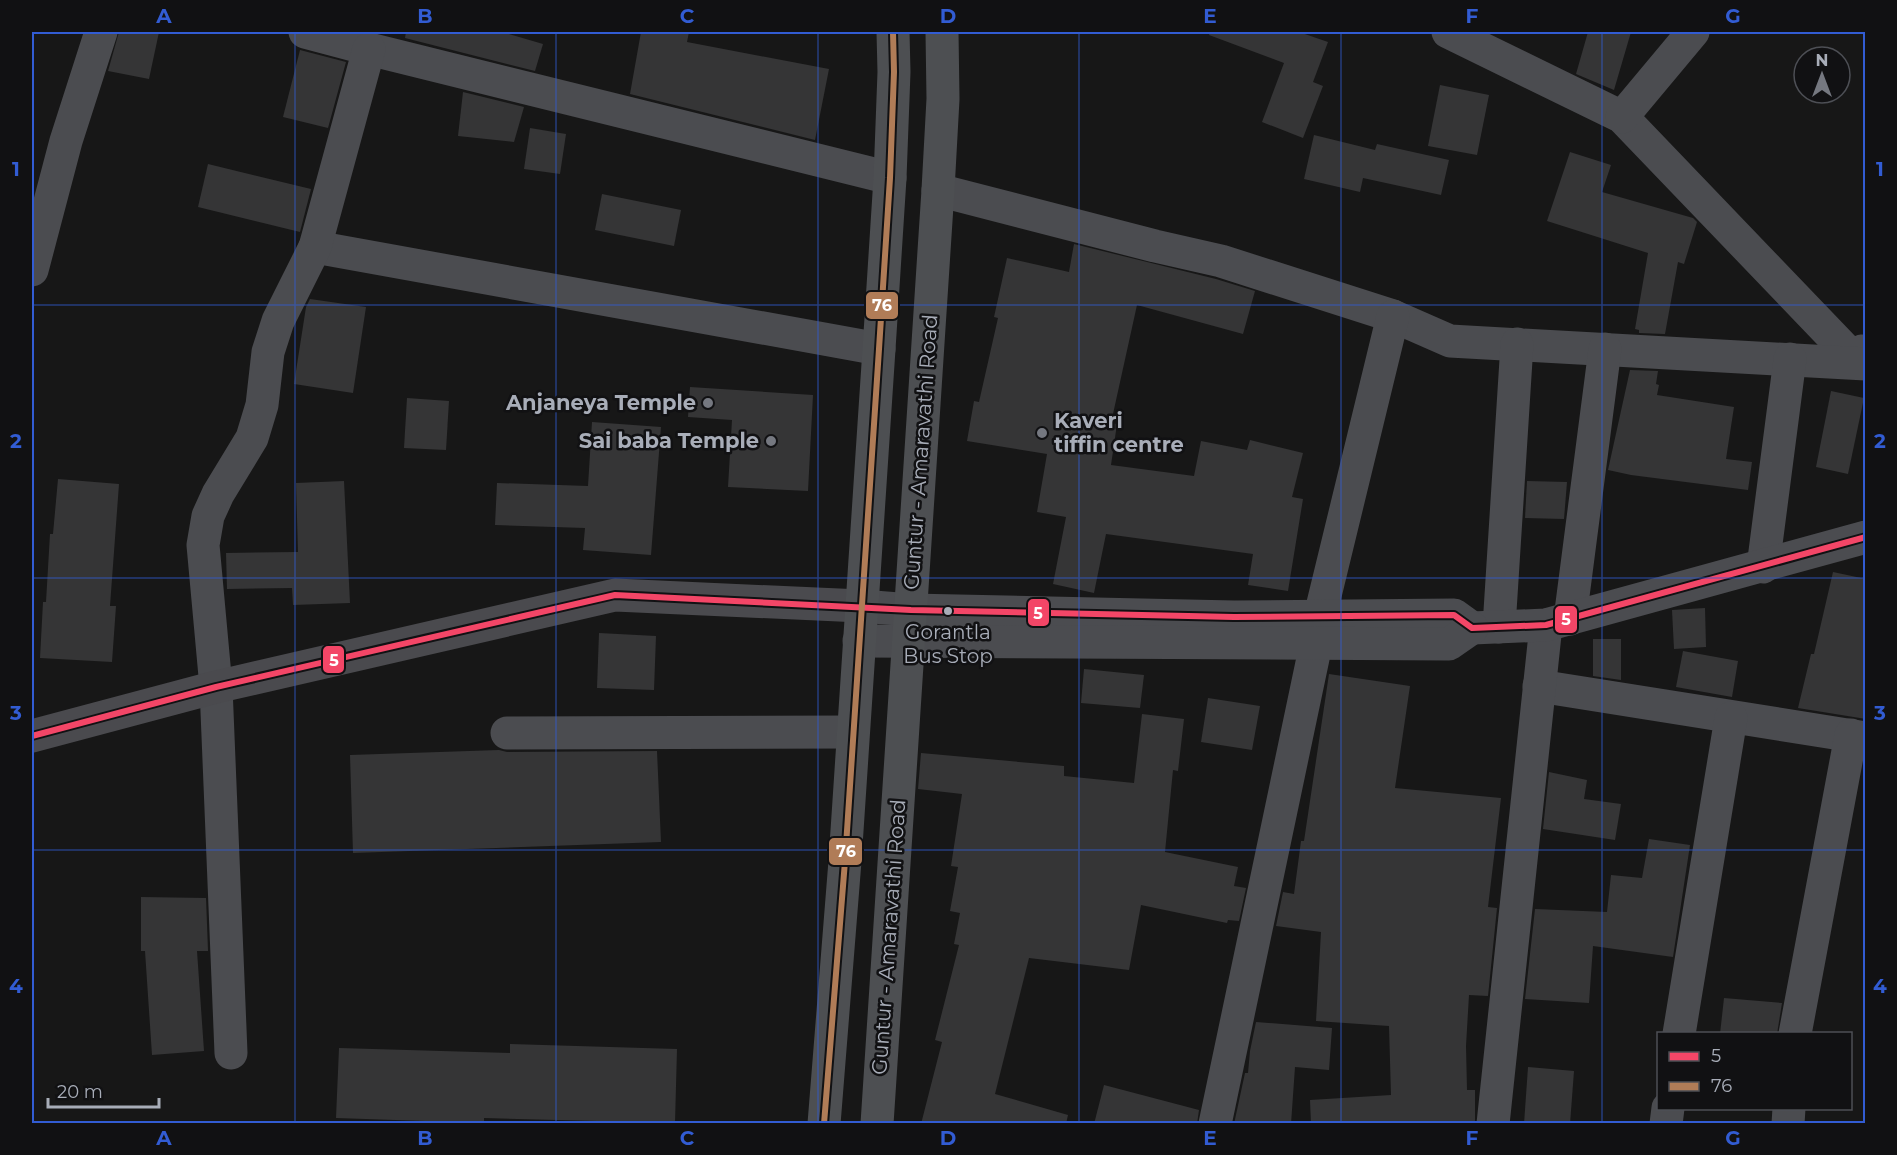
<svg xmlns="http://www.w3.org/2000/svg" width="1897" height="1155" font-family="Montserrat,sans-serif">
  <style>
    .building { fill: #353536 }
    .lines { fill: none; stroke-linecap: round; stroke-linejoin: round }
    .minor { stroke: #4b4c50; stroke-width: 33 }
    .tertiary { stroke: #4b4c50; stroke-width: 33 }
    .secondary { stroke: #4a4a4e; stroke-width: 33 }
    .primary { stroke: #4d4f52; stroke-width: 33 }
    .bus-1-casing { stroke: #111113; stroke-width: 10 }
    .bus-2-casing { stroke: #111113; stroke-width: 10 }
    .bus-1 { stroke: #f34667; stroke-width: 6 }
    .bus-2 { stroke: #b07c57; stroke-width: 6 }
    .grid { fill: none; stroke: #325cd3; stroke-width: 1.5; stroke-opacity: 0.55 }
    .poi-dot { fill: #757880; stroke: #111113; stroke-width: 2 }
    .bus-dot { fill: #a8adb8; stroke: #111113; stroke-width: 2 }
    .labels { text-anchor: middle; stroke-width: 5; stroke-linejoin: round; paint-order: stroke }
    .bus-label { font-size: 20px; fill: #a8adb8; stroke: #111113 }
    .poi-label { font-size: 21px; font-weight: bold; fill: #a8adb8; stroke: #111113; text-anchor: end }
    .street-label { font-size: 21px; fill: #a8adb8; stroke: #111113 }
    .line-badge { stroke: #111113; stroke-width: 2 }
    .badge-label { font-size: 16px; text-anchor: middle; font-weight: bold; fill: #fff }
    .neatline { fill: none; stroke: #325cd3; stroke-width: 2 }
    .grid-label { font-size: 20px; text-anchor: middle; font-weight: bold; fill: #325cd3 }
  </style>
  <rect width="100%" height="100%" fill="#171717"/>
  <!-- building -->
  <g class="building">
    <path d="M119 32H159L149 79 108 71Z"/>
    <path d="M406 32H502L543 44 535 71 405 38Z"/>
    <path d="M641 32H689L687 42 829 69 815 140 630 94Z"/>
    <path d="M1210 32H1299L1328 42 1313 82 1323 86 1303 138 1262 122 1284 63 1209 35Z"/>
    <path d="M1588 32H1631L1614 90 1576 74Z"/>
    <path d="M300 50 346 62 328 128 283 117Z"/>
    <path d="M1440 85 1489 95 1477 155 1428 146Z"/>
    <path d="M463 92 524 107 514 142 458 136Z"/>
    <path d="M530 128 566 134 560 174 524 169Z"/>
    <path d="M1314 135 1375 150 1377 144 1449 160 1441 195 1363 178 1360 192 1304 179Z"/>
    <path d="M1570 152 1611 165 1602 192 1693 218 1697 222 1684 264 1678 262 1665 334 1639 333V330L1635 329 1648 253 1547 221Z"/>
    <path d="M208 164 311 189 300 232 198 207Z"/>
    <path d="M602 194 681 210 674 246 595 230Z"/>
    <path d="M1074 244 1216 279 1255 291 1243 334 1137 305 1111 423 1117 424 1111 465 1194 476 1201 441 1247 450 1250 440 1303 453 1292 497 1303 499 1288 591 1248 585 1253 554 1106 534 1094 593 1053 584 1066 517 1037 512 1047 454 967 441 974 401 979 402 998 318 994 317 1007 258 1069 272Z"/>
    <path d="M310 299 366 307 353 393 294 384 306 307Z"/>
    <path d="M1630 370 1658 371 1656 384 1659 385 1657 395 1734 407 1726 459 1752 462 1748 490 1631 475 1608 470Z"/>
    <path d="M690 387 813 395 808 491 728 487 732 420 688 417Z"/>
    <path d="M1831 391 1864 398 1848 474 1816 467Z"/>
    <path d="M407 398 449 401 446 450 404 448Z"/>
    <path d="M592 422 661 427 651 555 583 550 585 528 495 525 497 483 588 486Z"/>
    <path d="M58 479 119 484 110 606H116L112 662 40 658 43 602H46L50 534H53Z"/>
    <path d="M344 481 350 603 293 605 292 588 227 589 226 553 298 552 296 483Z"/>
    <path d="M1527 481 1567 482 1564 519 1525 518Z"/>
    <path d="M1833 572 1866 579V719L1798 708 1811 654H1814Z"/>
    <path d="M1705 608 1706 647 1674 649 1672 610Z"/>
    <path d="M599 633 656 636 654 690 597 688Z"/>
    <path d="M1593 639H1621V680L1593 676Z"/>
    <path d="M1683 651 1738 661 1732 697 1676 687Z"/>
    <path d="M1084 669 1144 675 1140 708 1081 703Z"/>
    <path d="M1329 674 1410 686 1395 788 1501 798 1488 907 1497 908 1488 996 1469 995 1466 1046 1467 1090H1475V1124H1311L1310 1100 1391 1095 1389 1026 1316 1021 1321 932 1276 926 1283 892 1294 894 1301 841H1304Z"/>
    <path d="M1208 698 1260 706 1252 750 1201 742Z"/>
    <path d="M1142 714 1184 719 1178 771 1173 770 1165 852 1238 867 1234 886 1246 888 1239 921 1228 920 1227 923 1141 905 1129 970 1029 958 995 1094 1068 1115 1066 1124H921L942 1042 935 1040 959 945 954 944 960 913 950 911 958 867 951 866 962 794 918 789 921 753 1064 766V776L1134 783Z"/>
    <path d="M499 750 507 752 657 751 661 842 353 853 350 755Z"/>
    <path d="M1549 772 1587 780 1584 799 1621 804 1615 840 1543 829Z"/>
    <path d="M1649 839 1690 845 1673 957 1593 946 1589 1003 1525 999 1535 909 1607 912 1611 875 1642 878Z"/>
    <path d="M141 897 206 898 208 951H197L204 1051 152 1055 145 951H141Z"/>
    <path d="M1724 998 1782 1003 1777 1034H1720Z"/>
    <path d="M1256 1022 1332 1028 1329 1070 1295 1067 1291 1124H1234L1245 1073H1248L1250 1051Z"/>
    <path d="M510 1044 677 1049 675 1123 484 1118V1123L336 1118 339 1048 510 1053Z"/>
    <path d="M1528 1067 1574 1071 1570 1124H1524Z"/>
    <path d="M1104 1085 1199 1110 1197 1124H1094Z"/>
  </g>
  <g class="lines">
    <!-- minor -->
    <g class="minor">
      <path d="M305 32 369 49 890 178"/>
      <path d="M1448 32 1622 117 1858 363 1862 351"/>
      <path d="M1622 117 1693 32"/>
      <path d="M938 190 1155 246 1221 261 1393 316 1450 341 1866 364"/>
      <path d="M315 247 879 349"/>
      <path d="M32 270 66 141 101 32"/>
      <path d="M1763 567 1790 359"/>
      <path d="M1320 616 1393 316"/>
      <path d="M1570 619 1605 349"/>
      <path d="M1499 627 1517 344"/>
      <path d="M1539 686 1866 738"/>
      <path d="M507 733 852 732"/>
      <path d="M1679 1034 1731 718"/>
      <path d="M1795 1034 1851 735"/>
      <path d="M231 1053 216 687 203 545 208 516 218 494 252 438 262 405 268 352 278 321 315 247 369 49"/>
      <path d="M1215 1124 1316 644"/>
      <path d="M1493 1124 1546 625"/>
      <path d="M1666 1124 1668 1108"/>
      <path d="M1788 1124 1789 1108"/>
    </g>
    <!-- tertiary -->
    <g class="tertiary">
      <path d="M861 606 911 610 1234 617 1454 615 1472 628 1546 625 1866 537"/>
      <path d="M859 641 1449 644 1472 628"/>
    </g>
    <!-- secondary -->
    <path class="secondary" d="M32 736 216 687 615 595 861 606"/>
    <!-- primary -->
    <g class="primary">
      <path d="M824 1124 845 861 879 349 890 178 894 72 893 32"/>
      <path d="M877 1124 938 190 943 99 942 32"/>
    </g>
    <defs>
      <path id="bus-1" d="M32 736 216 687 615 595 911 610 1234 617 1454 615 1472 628 1546 625 1866 537"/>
      <path id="bus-2" d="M824 1124 845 861 879 349 890 178 894 72 893 32"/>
    </defs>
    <!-- bus-1 casing -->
    <use href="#bus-1" class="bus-1-casing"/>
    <!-- bus-2 casing -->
    <use href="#bus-2" class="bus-2-casing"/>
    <!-- bus-1 -->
    <use href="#bus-1" class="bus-1"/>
    <!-- bus-2 -->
    <use href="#bus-2" class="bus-2"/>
  </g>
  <!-- grid -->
  <path class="grid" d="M295 32V1124M556 32V1124M818 32V1124M1079 32V1124M1341 32V1124M1602 32V1124M32 305H1866M32 578H1866M32 850H1866"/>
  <!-- markers -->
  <g class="poi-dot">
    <circle cx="708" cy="403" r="6"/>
    <circle cx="1042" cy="433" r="6"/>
    <circle cx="771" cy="441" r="6"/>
  </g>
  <circle class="bus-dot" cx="948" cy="611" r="5"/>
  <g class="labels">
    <!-- bus labels -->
    <g class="bus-label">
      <text x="948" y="639">Gorantla<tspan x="948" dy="24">Bus Stop</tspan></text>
    </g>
    <!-- poi labels -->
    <g class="poi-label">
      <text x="696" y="410">Anjaneya Temple</text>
      <text x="1054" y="428" text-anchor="start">Kaveri<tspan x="1054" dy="24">tiffin centre</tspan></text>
      <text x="759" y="448">Sai baba Temple</text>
    </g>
    <!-- street labels -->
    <g class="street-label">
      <text transform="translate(921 452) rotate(-86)" y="7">Guntur - Amaravathi Road</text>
      <text transform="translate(889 937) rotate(-86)" y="7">Guntur - Amaravathi Road</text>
    </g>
  </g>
  <g class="line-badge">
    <rect x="865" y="291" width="34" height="29" rx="6" fill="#b07c57"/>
    <rect x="1027" y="598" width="23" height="29" rx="6" fill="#f34667"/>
    <rect x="1554" y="605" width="24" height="29" rx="6" fill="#f34667"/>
    <rect x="322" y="645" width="23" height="29" rx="6" fill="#f34667"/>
    <rect x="828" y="837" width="35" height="29" rx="6" fill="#b07c57"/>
  </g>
  <g class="badge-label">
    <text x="882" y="311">76</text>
    <text x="1038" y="619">5</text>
    <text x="1566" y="625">5</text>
    <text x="334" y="666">5</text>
    <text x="846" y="857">76</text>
  </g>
  <!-- border -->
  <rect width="1897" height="1155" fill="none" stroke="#111113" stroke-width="66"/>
  <!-- legend -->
  <rect x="1657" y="1032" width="195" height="78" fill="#111113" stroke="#4d4f55" stroke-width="1.5"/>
  <rect x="1669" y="1052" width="30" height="9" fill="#f34667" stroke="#4d4f55" stroke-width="1.5"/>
  <text x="1711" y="1062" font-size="18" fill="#a8adb8">5</text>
  <rect x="1669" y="1082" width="30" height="9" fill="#b07c57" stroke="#4d4f55" stroke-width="1.5"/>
  <text x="1711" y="1092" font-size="18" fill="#a8adb8">76</text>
  <!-- north arrow -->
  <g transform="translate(1822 75)"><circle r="28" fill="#111113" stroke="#4d4f55" stroke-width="1.5"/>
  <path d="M0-4.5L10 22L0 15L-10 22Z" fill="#757880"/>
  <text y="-9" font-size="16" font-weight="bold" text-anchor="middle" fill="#a8adb8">N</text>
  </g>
  <!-- scale -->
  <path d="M48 1098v9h111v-9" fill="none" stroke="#a8adb8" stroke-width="3"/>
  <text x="57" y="1098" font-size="18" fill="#a8adb8" stroke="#111113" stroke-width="4.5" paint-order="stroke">20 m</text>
  <rect x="33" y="33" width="1831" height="1089" class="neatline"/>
  <g class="grid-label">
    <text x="164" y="23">A</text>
    <text x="425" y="23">B</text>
    <text x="687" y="23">C</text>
    <text x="948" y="23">D</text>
    <text x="1210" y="23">E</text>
    <text x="1472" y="23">F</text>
    <text x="1733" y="23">G</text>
    <text x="16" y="176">1</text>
    <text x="1880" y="176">1</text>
    <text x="16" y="448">2</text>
    <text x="1880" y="448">2</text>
    <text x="16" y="720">3</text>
    <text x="1880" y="720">3</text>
    <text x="16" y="993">4</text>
    <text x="1880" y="993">4</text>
    <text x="164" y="1145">A</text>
    <text x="425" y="1145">B</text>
    <text x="687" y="1145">C</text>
    <text x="948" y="1145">D</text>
    <text x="1210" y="1145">E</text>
    <text x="1472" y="1145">F</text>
    <text x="1733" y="1145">G</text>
  </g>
</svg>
